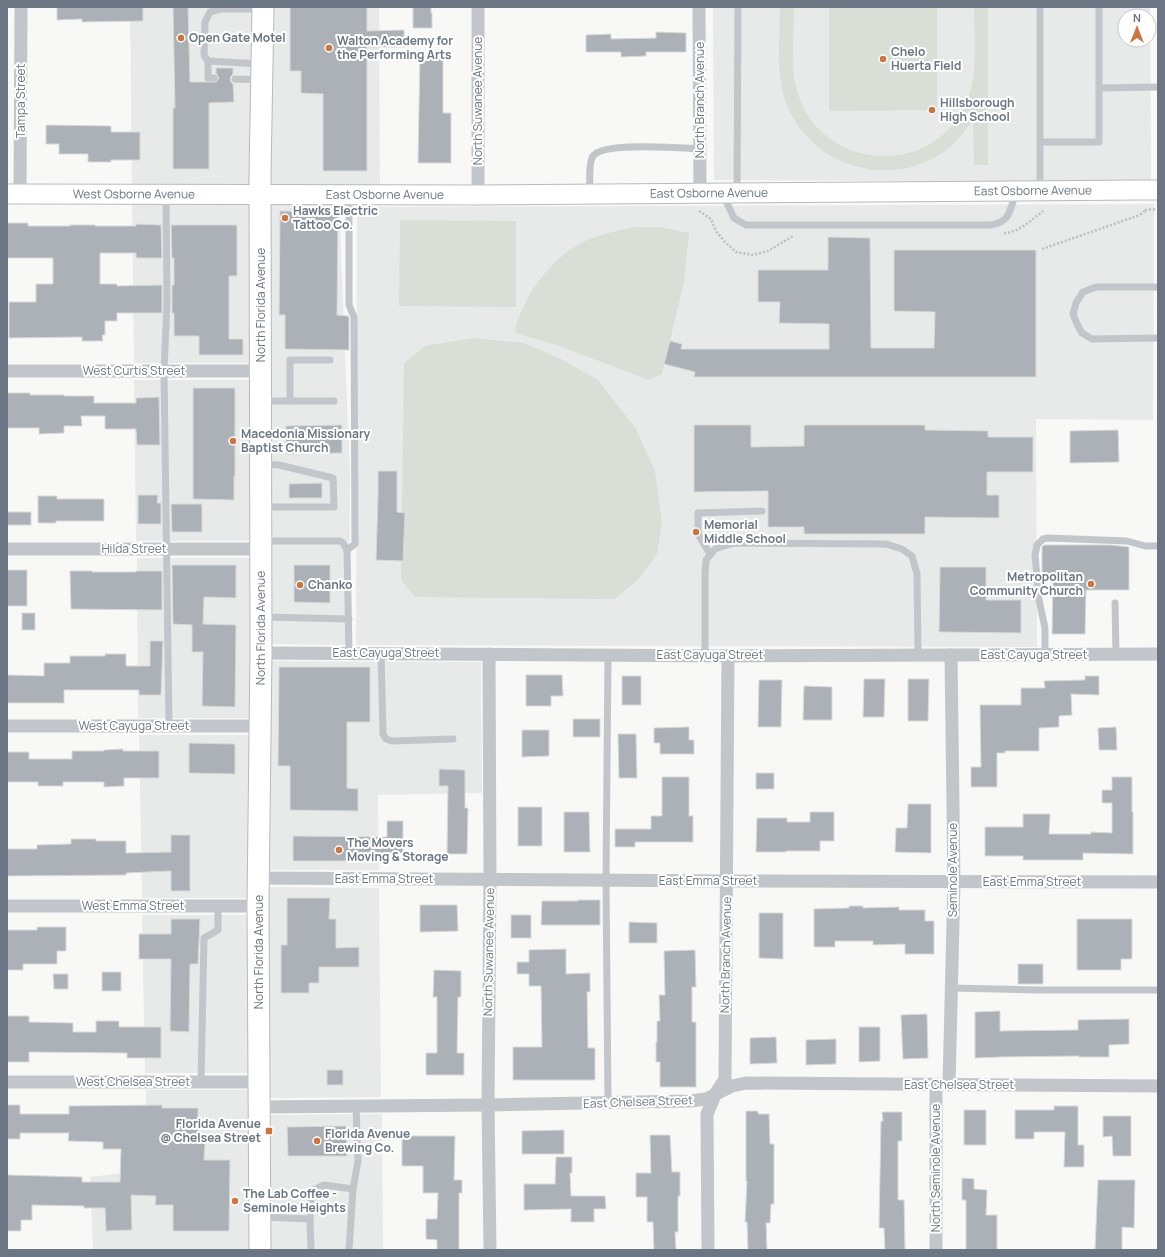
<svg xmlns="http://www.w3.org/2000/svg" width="1165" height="1257" font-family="Manrope,sans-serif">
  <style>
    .built { fill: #e8eae9; fill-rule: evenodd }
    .green { fill: #d9ded7 }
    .building { fill: #acb1b7; stroke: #d9dad8 }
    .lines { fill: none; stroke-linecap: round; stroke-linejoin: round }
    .secondary-casing { stroke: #b7babf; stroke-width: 21 }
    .primary-casing { stroke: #b6b9bd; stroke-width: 23 }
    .path { stroke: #bcbec0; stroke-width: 2.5; stroke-dasharray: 2 2; stroke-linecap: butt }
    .lane { stroke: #c2c5c9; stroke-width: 7 }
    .street { stroke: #c2c5c9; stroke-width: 13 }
    .secondary { stroke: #fff; stroke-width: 19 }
    .primary { stroke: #fff; stroke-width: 21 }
    .poi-dot { fill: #cc7541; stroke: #fff; stroke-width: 1.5 }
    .labels { text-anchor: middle; stroke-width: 4; stroke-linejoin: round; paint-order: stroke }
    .poi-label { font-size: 12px; font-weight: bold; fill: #6b7583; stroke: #fff; text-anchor: start }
    .street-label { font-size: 12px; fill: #6b7583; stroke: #fff }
  </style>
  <rect width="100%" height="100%" fill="#f8f8f6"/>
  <!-- built -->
  <g class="built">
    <path d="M130 7H255L253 185 132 186Z"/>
    <path d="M270 7H379L380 186 268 185Z"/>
    <path d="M713 7H1150L1151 182 714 180ZM1125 16H1149V40H1125Z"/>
    <path d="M132 203H253V363H134Z"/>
    <path d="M268 203H339L350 473 349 645 269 644Z"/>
    <path d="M1154 204 1153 420 1036 419 1037 647 356 645 357 207Z"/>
    <path d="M134 380H253V541H136Z"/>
    <path d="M137 558H253V718H138Z"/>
    <path d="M269 661 481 662 482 793 378 795 379 870H267Z"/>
    <path d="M139 735H253L251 898H142Z"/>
    <path d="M267 887 379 888 381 1097 267 1098Z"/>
    <path d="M142 915H251L252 1073H145Z"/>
    <path d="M146 1090H252L253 1250H93L90 1177 147 1170Z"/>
    <path d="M382 1114 383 1250H268L267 1115Z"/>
  </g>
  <!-- green -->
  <g class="green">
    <path d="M780 7H794C794 33 790 70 798 94 822 170 928 178 964 108 979 79 974 39 974 7H988V165H974L973 120C965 131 957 142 945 151 894 188 820 170 791 114 774 82 780 42 780 7Z"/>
    <path d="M829 7H937V110L829 111Z"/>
    <path d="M400 220 516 221V307L399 306Z"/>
    <path d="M635 227H660L689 233 684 282 662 374 649 380 557 345 515 333C516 327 517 320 520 315 532 284 557 254 587 240 602 234 619 230 635 227Z"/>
    <path d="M473 338 524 343 561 359 598 380 636 429 655 471 662 523 657 554 638 580 614 599 415 597 401 580 404 363 425 346Z"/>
  </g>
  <!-- building -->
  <g class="building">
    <path d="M57 7H143V21L82 22V19L57 20Z"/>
    <path d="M173 7H188L190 82H216L219 78 216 73V68H233V74L231 76 230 79 231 82 233 84 234 102 209 103V169H173V108H175Z"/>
    <path d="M290 7H367V31L404 30V47H367V171H323V94L301 93V71H290Z"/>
    <path d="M413 7H431V13H432V28H413Z"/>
    <path d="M656 32 686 33V52H646V56L621 57V52H586V35L611 34V39L656 38Z"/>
    <path d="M420 55H443V113H451V163H418Z"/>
    <path d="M46 125 111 126V132H140V160H111V162H88V154H59V144H46Z"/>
    <path d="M280 211 338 212 337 315 348 316 349 318V350L285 349V315H279Z"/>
    <path d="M7 223H28V226H70V225H95V226H136V224L161 225 162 258H136V253H100V284H117V286L162 285V313H117V321H105V335H102L103 341H82V337L9 338V302H36V284H53V258H7Z"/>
    <path d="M171 225H237V276H229V339H243V355H199V336H174V313H172V285H174V258H172Z"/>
    <path d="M828 237 870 238 871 348H934L935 312 894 311V250H1036V377H694L695 372 664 364 670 341 682 344 681 349H829V324L779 323 780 302H758V270H828Z"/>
    <path d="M193 388H235V476H234V500L193 499Z"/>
    <path d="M7 393H30V395H64V396H94V403H136V398L159 397 160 445H137L136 429H105V416H81L82 426H64V433L39 434V428H7Z"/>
    <path d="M342 425V453L286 454V426Z"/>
    <path d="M694 425H751V447L804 446V425H925V430L988 431V437H1033V472H987V495H999V518L925 517V534H804V527H768V491L694 492Z"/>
    <path d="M1118 430 1119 462 1070 463V431Z"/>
    <path d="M378 471H397V512L405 513 403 561 376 560 378 496Z"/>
    <path d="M322 483V498H289V484Z"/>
    <path d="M138 495H158L157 503H161V524H138Z"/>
    <path d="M38 496H57V499H104V521H56V523H38Z"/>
    <path d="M171 504H202V532H172Z"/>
    <rect x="7" y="512" width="24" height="13"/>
    <path d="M1044 545H1111L1129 547V590H1086L1085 634H1052L1053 579H1042V547Z"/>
    <path d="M172 565H236V598L204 597 203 624 236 625 235 707 202 706 203 652H192V625L173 624Z"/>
    <path d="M294 565H330V603L294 602Z"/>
    <path d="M940 567H986V600H1021V633L939 632Z"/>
    <rect x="7" y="570" width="20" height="36"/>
    <path d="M70 571H92V572H136V571H162V610L71 609Z"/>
    <rect x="22" y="613" width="13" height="17"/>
    <path d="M150 641H163L161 695H139V690H64V703H7V675L44 676V663H70V656H105V654H126V666H150Z"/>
    <path d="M279 667H370V722H347V788L358 789V811L290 810V766H278Z"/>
    <path d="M526 675H562L563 696H551V706H526Z"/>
    <rect x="622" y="676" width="19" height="29"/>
    <path d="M1085 676H1099V695L1071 694 1072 715 1059 716V727L1039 728V751H1005V753H997V787H971V767H981L980 705H1021V688H1045L1044 681 1085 680Z"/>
    <path d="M864 679H885L884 717H863Z"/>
    <path d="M908 679H929L928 721H908Z"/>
    <path d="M759 680H782L781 727H758Z"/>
    <path d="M804 686 832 687V720H803Z"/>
    <rect x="573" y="719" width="27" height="18"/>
    <path d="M689 727V740H694V754H660V743H654V728Z"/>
    <path d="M1116 727 1117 750H1099L1098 728Z"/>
    <path d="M522 730H549V756L522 757Z"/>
    <path d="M618 734H636L637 778H619Z"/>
    <path d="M189 743 235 744V774L189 773Z"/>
    <path d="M123 749V751H159V778H124V786L104 787V782H63V786H38V782H7V752H29V759H72V751H104V750Z"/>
    <path d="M439 769 465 770V808H468L467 854H447L448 786H439Z"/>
    <rect x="756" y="773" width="18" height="16"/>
    <path d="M662 777H689V816H693V842H635V847H615V829H651V816H662Z"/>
    <path d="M1112 777H1132V812H1133V854L1083 853V860H1023V856H985V827H1023V814H1050L1049 834H1091V832L1112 833V803H1102V790H1112Z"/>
    <path d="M908 804H931V853L895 852 896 828H907Z"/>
    <rect x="518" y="807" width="24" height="39"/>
    <path d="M564 812H589L590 852H564Z"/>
    <path d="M810 812H834V841H820V851H786V852H756L757 818H787V822H810Z"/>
    <path d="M387 821H403V853H372V861H293V836L387 837Z"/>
    <path d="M171 835H190V891H171V871L126 873V875L7 876V849H37V845L71 844V839H96V841H126V853L171 852Z"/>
    <path d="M287 898H330L329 919H336V948L359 947V967H319V983H309V993H281V945H287Z"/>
    <path d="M578 900H600V925H541L542 901H578Z"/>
    <path d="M420 905H457L458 931 420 932Z"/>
    <path d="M849 906H863V908L899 907V910H925V921H934V954H905V944L873 945V941H835V947H814V909L849 908Z"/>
    <path d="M759 913H783V959L759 958Z"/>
    <rect x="511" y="915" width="20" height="23"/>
    <path d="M171 919H200L198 964H190L189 1032 170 1031 171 959H139V934H171Z"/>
    <path d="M1077 919H1132V959H1121V970H1077Z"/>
    <path d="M629 922 657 923V943H629Z"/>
    <path d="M37 927H66V951H57V964H23V970H7V930H37Z"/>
    <path d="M566 949V974L590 973V992H587L588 1048H595V1080H513V1047H542L541 986H529V974H517V962H529V950Z"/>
    <path d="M695 950 696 987H692V1022H696V1087H660V1062H656V1042H657V1021H660L659 995H665L664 951Z"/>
    <rect x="1018" y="964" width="25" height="20"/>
    <path d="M434 970 461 971V997H458L457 1053H464V1075H426V1053H437V997H433Z"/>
    <rect x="102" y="972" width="19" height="19"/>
    <path d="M53 974H68V989H54Z"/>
    <path d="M1000 1011V1031L1078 1030V1020L1129 1019V1044L1109 1045V1057H1079V1056L1000 1057 975 1058V1012Z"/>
    <path d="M927 1014 928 1058 903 1059 901 1015Z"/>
    <path d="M7 1016H29V1022L73 1023V1032H96V1021H119V1027H161V1058H127V1053L29 1052V1062H7Z"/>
    <path d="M859 1027H880V1061L859 1062Z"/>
    <path d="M776 1037 777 1063 750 1064V1038Z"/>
    <path d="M836 1039V1064L806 1065V1040Z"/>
    <rect x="327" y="1070" width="16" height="15"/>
    <path d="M7 1105H20V1114H69V1106L162 1105V1108H198V1143H205L204 1160H230L229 1231H173V1205H155L156 1196 131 1195 132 1230 106 1231 105 1208H84V1206L32 1205V1220H21V1231H7V1175L82 1177V1182H120L121 1149H103V1142L68 1141 69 1133H20V1139H7Z"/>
    <path d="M1054 1106H1078V1145H1084V1167H1064L1065 1132H1034V1139H1015V1110H1054Z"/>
    <rect x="964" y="1110" width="22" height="35"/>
    <path d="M746 1111H758V1114H769L770 1144H774V1204H771L770 1223H766L767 1250H748L747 1222H745L747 1181H746Z"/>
    <path d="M882 1112H902V1141H898V1200H904L905 1250H885L884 1228H879L881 1121H883Z"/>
    <path d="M1103 1116H1131V1156H1113L1112 1136 1103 1137Z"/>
    <path d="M346 1126 347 1156H288L287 1127Z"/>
    <path d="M564 1130V1154H522V1131Z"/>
    <path d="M650 1135H670L672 1172H680V1196H678V1232H675L676 1250H654L653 1222H647V1197H636V1173H651Z"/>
    <path d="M402 1136H455L454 1180H462V1193H459V1250H437V1240L426 1239V1219H437L438 1193H423V1166H402Z"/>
    <path d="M556 1157H572V1173H570L571 1196H605L606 1209H594V1222H571V1209L524 1210V1184H555Z"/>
    <path d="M962 1178 974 1179V1189L987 1190 986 1215H997V1250H966V1200H962Z"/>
    <path d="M1098 1180H1135L1134 1228 1122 1227V1250H1095Z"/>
  </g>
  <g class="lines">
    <defs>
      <g id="secondary">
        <path id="s1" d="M7 194 478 195 1139 190H1158"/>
      </g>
      <g id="primary">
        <path id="s2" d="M260 1250 258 906 261 653 260 175 263 7"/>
      </g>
    </defs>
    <!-- secondary casing -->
    <use href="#secondary" class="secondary-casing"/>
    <!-- primary casing -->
    <use href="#primary" class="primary-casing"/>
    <!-- path -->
    <g class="path">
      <path d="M1146 209V210L1158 209"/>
      <path d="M699 211 711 219 716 231 725 242 736 252 753 255 768 251 793 236"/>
      <path d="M1004 233C1018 233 1032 220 1043 211"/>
      <path d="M1042 249 1140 215 1146 210"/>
    </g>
    <!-- lane -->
    <g class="lane">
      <path d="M208 61V78H214"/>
      <path d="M260 64 208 61 204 55 205 22 210 12 221 9H260"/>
      <path d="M235 79 260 80"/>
      <path d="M1099 88 1158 87"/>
      <path d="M1041 142H1099V7"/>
      <path d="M1040 190V7"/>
      <path d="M737 193 738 7"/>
      <path d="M590 194C590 186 588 160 594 155 606 142 681 148 700 149"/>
      <path d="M166 195 167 303 164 371 169 726"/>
      <path d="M723 195 734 218 746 225H991C1011 222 1010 209 1016 192"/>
      <path d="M1158 287H1096L1083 292 1076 303 1073 314 1077 324 1082 333 1092 339 1158 338"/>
      <path d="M263 401H334"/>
      <path d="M290 401V360H330"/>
      <path d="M263 507H334L333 478 279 465 263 464"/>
      <path d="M262 541H340L343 543 347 550 349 653"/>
      <path d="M347 550 355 544 354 317 349 305V195"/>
      <path d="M710 554 698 534V513L762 511"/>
      <path d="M1115 603 1116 654"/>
      <path d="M263 617 349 619"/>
      <path d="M381 653 383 734 386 739 392 741 453 739"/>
      <path d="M1045 655V628L1039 600 1035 555 1037 545 1043 539 1048 538 1127 541 1145 546H1158"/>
      <path d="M705 656V574L706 560 715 549 734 543 886 544 902 549 912 556 917 574 918 655"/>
      <path d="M952 988 1037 990H1158"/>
      <path d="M201 1082 204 938 218 930V906"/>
      <path d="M608 1103 606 881 608 655"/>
      <path d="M262 1217 310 1219 311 1250"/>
      <path d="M310 1219 311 1194 312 1191 324 1185 353 1189"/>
      <path d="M349 1250 353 1189 358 1161 356 1106"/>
    </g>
    <!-- street -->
    <g class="street">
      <path d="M478 7V195"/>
      <path d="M699 7 700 194"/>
      <path d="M20 194 21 7"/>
      <path d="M7 371H261"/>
      <path d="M7 549H260"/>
      <path d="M261 653 728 656 1158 654"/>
      <path d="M489 654 490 880 488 1105 490 1250"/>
      <path d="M7 726H260"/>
      <path d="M259 878 727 881 1158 882"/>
      <path d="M7 906H258"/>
      <path d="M7 1082H259"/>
      <path d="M949 1085 954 882 951 655"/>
      <path d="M259 1107 488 1105 690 1101 706 1099 732 1086 746 1083 1158 1086"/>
      <path d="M708 1250 707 1114 716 1093 725 1079 728 656"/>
      <path d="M936 1250V1085"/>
    </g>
    <!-- secondary -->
    <use href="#secondary" class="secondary"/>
    <!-- primary -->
    <use href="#primary" class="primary"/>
  </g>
  <!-- markers -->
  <g class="poi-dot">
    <circle cx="181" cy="38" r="4"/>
    <circle cx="329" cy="48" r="4"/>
    <circle cx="883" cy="59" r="4"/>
    <circle cx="932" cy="110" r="4"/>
    <circle cx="285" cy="218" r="4"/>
    <circle cx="233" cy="441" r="4"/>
    <circle cx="696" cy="532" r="4"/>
    <circle cx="1091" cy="584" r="4"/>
    <circle cx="300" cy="585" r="4"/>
    <circle cx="339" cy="850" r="4"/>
    <rect x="265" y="1127" width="8" height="8" rx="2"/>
    <circle cx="317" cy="1141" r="4"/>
    <circle cx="235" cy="1201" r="4"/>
  </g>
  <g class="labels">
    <!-- poi labels -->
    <g class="poi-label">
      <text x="189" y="42">Open Gate Motel</text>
      <text x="337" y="45">Walton Academy for<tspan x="337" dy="14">the Performing Arts</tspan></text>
      <text x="891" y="56">Chelo<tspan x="891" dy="14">Huerta Field</tspan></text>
      <text x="940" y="107">Hillsborough<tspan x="940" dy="14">High School</tspan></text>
      <text x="293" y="215">Hawks Electric<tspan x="293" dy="14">Tattoo Co.</tspan></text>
      <text x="241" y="438">Macedonia Missionary<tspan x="241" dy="14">Baptist Church</tspan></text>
      <text x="704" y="529">Memorial<tspan x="704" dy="14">Middle School</tspan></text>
      <text x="1083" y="581" text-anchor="end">Metropolitan<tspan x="1083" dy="14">Community Church</tspan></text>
      <text x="308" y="589">Chanko</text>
      <text x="347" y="847">The Movers<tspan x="347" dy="14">Moving &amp; Storage</tspan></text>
      <text x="261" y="1128" text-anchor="end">Florida Avenue<tspan x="261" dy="14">@ Chelsea Street</tspan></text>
      <text x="325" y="1138">Florida Avenue<tspan x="325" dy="14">Brewing Co.</tspan></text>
      <text x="243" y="1198">The Lab Coffee -<tspan x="243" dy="14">Seminole Heights</tspan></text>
    </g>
    <!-- street labels -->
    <g class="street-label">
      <text transform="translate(700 100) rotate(-90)" y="4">North Branch Avenue</text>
      <text transform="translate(21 101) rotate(-90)" y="4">Tampa Street</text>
      <text transform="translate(478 101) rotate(-90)" y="4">North Suwanee Avenue</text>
      <text dy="4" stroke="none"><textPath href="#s1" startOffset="1026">East Osborne Avenue</textPath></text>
      <text dy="4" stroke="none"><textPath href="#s1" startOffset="127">West Osborne Avenue</textPath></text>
      <text dy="4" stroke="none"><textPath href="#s1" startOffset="378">East Osborne Avenue</textPath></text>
      <text dy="4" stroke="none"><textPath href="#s1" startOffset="702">East Osborne Avenue</textPath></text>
      <text transform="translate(261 305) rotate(-90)" y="4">North Florida Avenue</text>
      <text x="134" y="375">West Curtis Street</text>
      <text x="134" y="553">Hilda Street</text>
      <text dy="4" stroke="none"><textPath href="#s2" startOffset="622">North Florida Avenue</textPath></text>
      <text x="386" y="657">East Cayuga Street</text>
      <text x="710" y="659">East Cayuga Street</text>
      <text x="1034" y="659">East Cayuga Street</text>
      <text x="134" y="730">West Cayuga Street</text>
      <text transform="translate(953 870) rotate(-90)" y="4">Seminole Avenue</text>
      <text x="384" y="883">East Emma Street</text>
      <text x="708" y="885">East Emma Street</text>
      <text x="1032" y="886">East Emma Street</text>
      <text x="133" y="910">West Emma Street</text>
      <text transform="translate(259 952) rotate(-90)" y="4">North Florida Avenue</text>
      <text transform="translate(489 952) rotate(-89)" y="4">North Suwanee Avenue</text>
      <text transform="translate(726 955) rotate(-89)" y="4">North Branch Avenue</text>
      <text x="133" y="1086">West Chelsea Street</text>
      <text x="959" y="1089">East Chelsea Street</text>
      <text transform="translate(638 1102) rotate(-2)" y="4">East Chelsea Street</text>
      <text transform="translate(936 1168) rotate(-90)" y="4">North Seminole Avenue</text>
    </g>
  </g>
  <!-- border -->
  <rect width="1165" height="1257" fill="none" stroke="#6b7583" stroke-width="16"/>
  <!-- north arrow -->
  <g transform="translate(1137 28)"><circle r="19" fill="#ffffff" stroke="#c4c8cd"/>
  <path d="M0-3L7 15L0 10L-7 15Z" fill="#cc7541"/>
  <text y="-6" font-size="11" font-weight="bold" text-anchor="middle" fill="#6b7583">N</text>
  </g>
</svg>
